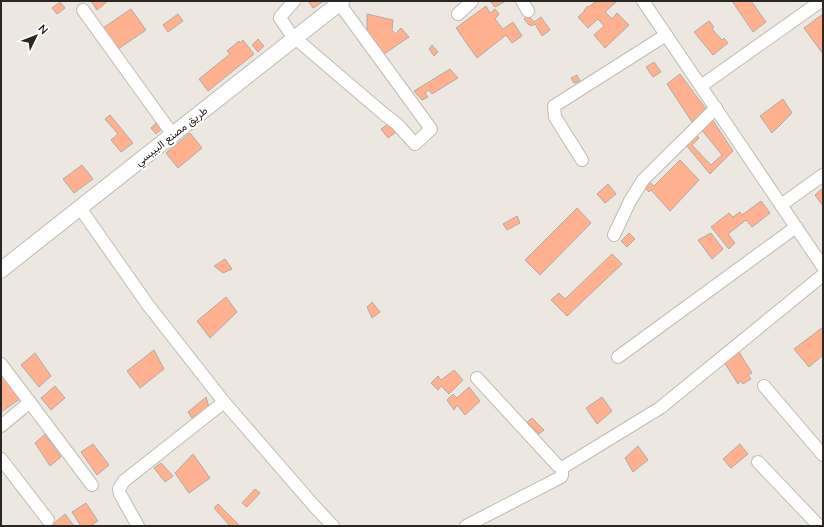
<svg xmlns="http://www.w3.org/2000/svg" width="824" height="527" font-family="'Nunito Sans',Vazirmatn,sans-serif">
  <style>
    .building { fill: #ffb08e; stroke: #b2aba8 }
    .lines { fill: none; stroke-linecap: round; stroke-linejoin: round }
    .minor-casing { stroke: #c0bcb6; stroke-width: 14 }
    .major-casing { stroke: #c0bcb6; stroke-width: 17 }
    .minor { stroke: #fff; stroke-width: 12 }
    .major { stroke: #fff; stroke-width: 15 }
    .labels { text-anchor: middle; stroke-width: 4; stroke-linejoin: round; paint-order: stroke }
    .street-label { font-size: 11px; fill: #282724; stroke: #fff }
  </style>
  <rect width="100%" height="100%" fill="#ece7e1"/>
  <!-- building -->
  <g class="building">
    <path d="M91 1H108L97 10Z"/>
    <path d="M308 1H324L313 8Z"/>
    <path d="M490 1H506L495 7Z"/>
    <path d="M596 1H617L605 12 612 19 617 13 629 25 605 48 594 35 604 26 598 19 588 28 578 17 584 12V10L588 6 589 7Z"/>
    <path d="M732 1H751L766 22 753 32Z"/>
    <path d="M60 2 65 8 57 14 52 8Z"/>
    <path d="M486 6 490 13 495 9 499 14 495 19 503 29 513 22 522 36 512 43 506 35 477 58 456 28Z"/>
    <path d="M131 9 146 30 118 49 103 28Z"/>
    <path d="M178 14 183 21 168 32 163 25Z"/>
    <path d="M367 14 393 20 392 30 395 34 401 28 409 37 384 54 367 31Z"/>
    <path d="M823 14V54L804 28Z"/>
    <path d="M528 15 534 22 541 17 550 30 542 36 535 24 531 26 530 24 529 25 524 19Z"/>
    <path d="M709 21 714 27 712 29 722 40 724 38 728 43 713 55 694 32Z"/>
    <path d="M258 39 264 46 258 52 252 45Z"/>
    <path d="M243 40 254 54 208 91 199 79 230 54 227 51 239 41 240 43Z"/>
    <path d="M432 45 438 52 434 56 429 49Z"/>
    <path d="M654 62 661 72 653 77 646 67Z"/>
    <path d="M450 69 458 78 432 94 429 90 425 93 428 97 422 100 414 91Z"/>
    <path d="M680 74 706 109 692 122 667 84Z"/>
    <path d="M577 75 580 81 574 83 571 78Z"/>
    <path d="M783 99 792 113 772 133 760 116Z"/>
    <path d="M110 115 133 143 121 152 111 140 118 134 105 119Z"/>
    <path d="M712 119 733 151 710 174 686 145 696 134 699 138 692 145 711 165 722 155 701 129Z"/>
    <path d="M158 121 164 127 156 134 151 128Z"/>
    <path d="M390 122 399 130 388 138 381 129Z"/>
    <path d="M190 133 202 148 178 168 166 153Z"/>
    <path d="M680 160 699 180 670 211 651 190 649 192 644 187 650 182 654 186Z"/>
    <path d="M82 165 93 179 74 193 63 179Z"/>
    <path d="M608 184 616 194 605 203 597 194Z"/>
    <path d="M823 188V206L815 195Z"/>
    <path d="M761 201 770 213 752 227 746 220 728 234 735 243 729 249 711 227 729 213 733 217 740 212 742 215Z"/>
    <path d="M577 208 591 223 540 275 525 260Z"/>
    <path d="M517 216 520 223 507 230 503 224Z"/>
    <path d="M629 233 635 239 627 247 621 241Z"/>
    <path d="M711 233 723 249 712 259 698 240Z"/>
    <path d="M612 254 622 264 567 316 551 300 559 293 565 299Z"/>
    <path d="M225 259 232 269 223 273 214 266Z"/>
    <path d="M226 297 237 312 210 338 197 321Z"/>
    <path d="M372 302 380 312 372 318 367 307Z"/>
    <path d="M823 327V355L809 367 794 349Z"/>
    <path d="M154 350 164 369 140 388 127 371Z"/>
    <path d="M739 352 752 373 748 375 751 379 743 384 741 381 738 384 724 362Z"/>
    <path d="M35 353 51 376 39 387 21 365Z"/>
    <path d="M454 370 463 380 449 394 441 386 438 390 431 383 438 376 441 380Z"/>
    <path d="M1 371 20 399 1 412Z"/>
    <path d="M55 386 65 398 51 410 41 398Z"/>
    <path d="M469 387 480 401 465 415 457 405 454 410 447 400 453 394 457 398Z"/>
    <path d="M206 397 209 407 192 418 188 412Z"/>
    <path d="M602 397 612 411 597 424 586 408Z"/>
    <path d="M532 418 544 430 539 434 527 422Z"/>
    <path d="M45 434 61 457 50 466 35 443Z"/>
    <path d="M93 444 109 465 97 475 81 452Z"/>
    <path d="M740 444 748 454 731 468 723 459Z"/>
    <path d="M638 446 648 460 633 472 625 458Z"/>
    <path d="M193 454 210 478 189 493 175 473Z"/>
    <path d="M161 463 173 476 165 482 154 468Z"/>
    <path d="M255 489 260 493 247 507 242 503Z"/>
    <path d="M86 503 98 521 90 526H81L72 512Z"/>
    <path d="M218 504 240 526H230L214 508Z"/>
    <path d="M65 514 74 526H51Z"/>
  </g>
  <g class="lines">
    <defs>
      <g id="minor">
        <path d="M522 1 528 11"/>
        <path d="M643 1 823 267"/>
        <path d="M83 10 173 135"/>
        <path d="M458 14 472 1"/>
        <path d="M295 38 384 114 397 124 415 144 431 129 339 3"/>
        <path d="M294 39 280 18 281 16 294 1"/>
        <path d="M701 86 821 1"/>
        <path d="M582 160 555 117 554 106 666 35"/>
        <path d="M781 205 823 175"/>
        <path d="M80 208 148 305 224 402 315 507 333 526"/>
        <path d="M614 235 630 201 643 180 716 108"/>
        <path d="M618 357 796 227"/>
        <path d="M1 364 92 485"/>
        <path d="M477 378 558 466 562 468 660 408 823 275"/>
        <path d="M764 386 823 455"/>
        <path d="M1 426 30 402"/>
        <path d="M1 459 48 520"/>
        <path d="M758 462 819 526"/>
        <path d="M138 526 120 494 119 489 124 481 224 402"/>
        <path d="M466 526 561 477 562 475V468"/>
      </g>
      <path id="major" d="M1 270 342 1"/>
    </defs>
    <!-- minor casing -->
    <use href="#minor" class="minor-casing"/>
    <!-- major casing -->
    <use href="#major" class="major-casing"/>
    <!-- minor -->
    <use href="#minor" class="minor"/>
    <!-- major -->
    <use href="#major" class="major"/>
  </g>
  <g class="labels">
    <!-- street labels -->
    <g class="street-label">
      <text transform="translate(171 136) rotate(-38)" y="4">طريق مصنع البيبسي</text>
    </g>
  </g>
  <!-- border -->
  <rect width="824" height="527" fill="none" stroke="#282724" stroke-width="4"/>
  <!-- north arrow -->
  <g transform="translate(36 36) rotate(47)" stroke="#ffffff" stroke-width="3" paint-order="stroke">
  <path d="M0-3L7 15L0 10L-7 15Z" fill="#282724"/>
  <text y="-6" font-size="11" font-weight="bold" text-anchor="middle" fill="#282724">N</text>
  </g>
</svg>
